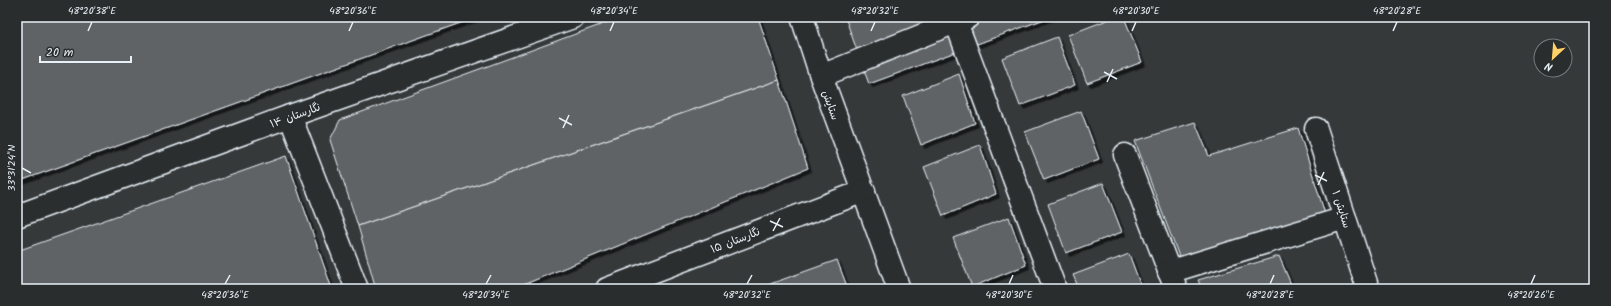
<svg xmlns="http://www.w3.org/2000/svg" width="1611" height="306" font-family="Kalam,'Playpen Sans Arabic',sans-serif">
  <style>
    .building { fill: #5f6365; stroke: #e8f1f8; filter: url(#shadow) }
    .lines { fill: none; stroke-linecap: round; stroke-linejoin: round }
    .minor-casing { stroke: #e8f1f8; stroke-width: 25 }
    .minor { stroke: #2a2d2e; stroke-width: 22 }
    .ticks { fill: none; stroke: #e8f1f8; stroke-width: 1.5 }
    .labels { text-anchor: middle; stroke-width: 3.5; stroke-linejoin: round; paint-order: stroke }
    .street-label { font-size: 11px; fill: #e8f1f8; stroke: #2a2d2e }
    .neatline { fill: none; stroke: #e8f1f8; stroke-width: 1.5 }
    .ticks-label { font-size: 10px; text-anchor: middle; fill: #e8f1f8 }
  </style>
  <defs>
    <filter id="shadow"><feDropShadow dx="3.5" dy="3.5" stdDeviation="0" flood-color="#0009"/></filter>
  </defs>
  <rect width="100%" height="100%" fill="#35393a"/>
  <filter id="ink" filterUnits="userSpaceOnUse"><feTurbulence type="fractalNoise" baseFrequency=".025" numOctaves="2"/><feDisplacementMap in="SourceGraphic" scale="8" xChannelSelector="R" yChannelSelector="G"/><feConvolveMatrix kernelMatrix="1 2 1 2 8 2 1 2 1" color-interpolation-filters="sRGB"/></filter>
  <g filter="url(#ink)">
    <!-- building -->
    <g class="building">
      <path d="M17 17H477L17 182Z"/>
      <path d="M622 17H758L779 80 358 226 330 140 340 120Z"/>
      <path d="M845 17H1050L869 84Z"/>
      <path d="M1115 17H1124L1142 62 1087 83 1068 35Z"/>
      <path d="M1057 37 1075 85 1020 106 1002 58Z"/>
      <path d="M959 74 975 123 921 145 903 96Z"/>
      <path d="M779 80 808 168 513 289H376L358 226Z"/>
      <path d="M1081 111 1099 159 1044 180 1025 132Z"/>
      <path d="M1195 122 1209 156 1298 128 1325 214 1180 259 1135 141Z"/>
      <path d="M980 145 996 194 943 216 924 167Z"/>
      <path d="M286 156 332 289H17V251Z"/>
      <path d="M1103 183 1122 232 1066 253 1048 204Z"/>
      <path d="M1009 217 1026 265 972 287 953 238Z"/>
      <path d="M1129 254 1142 289H1079L1073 275Z"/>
      <path d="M1279 256 1293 289H1202L1198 280Z"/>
      <path d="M837 260 848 289H756Z"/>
    </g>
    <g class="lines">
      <defs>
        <g id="minor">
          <path d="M802 17 821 76 899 289"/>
          <path d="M956 22 1055 289"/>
          <path d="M821 76 968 17"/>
          <path d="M290 116 357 289"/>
          <path d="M1316 129 1368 289"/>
          <path d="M1125 155 1176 289"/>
          <path d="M17 216 290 116 573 17"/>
          <path d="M1169 272 1345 218"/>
          <path d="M607 289 864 191"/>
        </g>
      </defs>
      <!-- minor casing -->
      <use href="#minor" class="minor-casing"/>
      <!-- minor -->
      <use href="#minor" class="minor"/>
    </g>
  </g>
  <!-- ticks -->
  <path class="ticks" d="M88 31 92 22M349 31 353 22M610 31 614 22M871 31 875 22M1132 31 1136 22M1393 31 1397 22M1104 72 1117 79M1107 82 1113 69M559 118 572 125M563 128 569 115M22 168 31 173M1315 175 1327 181M1318 185 1324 172M770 221 783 227M773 231 780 218M225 284 230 275M486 284 491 275M747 284 752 275M1009 284 1013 275M1270 284 1274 275M1531 284 1535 275"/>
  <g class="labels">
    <!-- street labels -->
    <g class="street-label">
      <text transform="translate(831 105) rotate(70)" y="4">ستایش</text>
      <text transform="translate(295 115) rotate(-20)" y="4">نگارستان ۱۴</text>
      <text transform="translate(1342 209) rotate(72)" y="4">ستایش ۱</text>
      <text transform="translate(735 240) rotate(-21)" y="4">نگارستان ۱۵</text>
    </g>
  </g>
  <!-- margin -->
  <rect width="1611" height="306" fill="none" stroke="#2a2d2e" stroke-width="44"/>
  <!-- north arrow -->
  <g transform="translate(1553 58) rotate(206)"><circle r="19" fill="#2a2d2e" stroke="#767b7f"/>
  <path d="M0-3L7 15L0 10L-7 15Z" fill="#ffd166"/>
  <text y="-6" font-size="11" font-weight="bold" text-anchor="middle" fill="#e8f1f8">N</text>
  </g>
  <!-- scale -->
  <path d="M40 56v6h91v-6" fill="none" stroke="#e8f1f8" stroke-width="2"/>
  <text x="46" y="56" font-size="12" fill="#e8f1f8" stroke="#2a2d2e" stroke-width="3" paint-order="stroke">20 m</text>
  <rect x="22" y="22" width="1567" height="262" class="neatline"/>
  <g class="ticks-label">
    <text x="92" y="14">48°20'38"E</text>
    <text x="353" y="14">48°20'36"E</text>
    <text x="614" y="14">48°20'34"E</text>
    <text x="875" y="14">48°20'32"E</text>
    <text x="1136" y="14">48°20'30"E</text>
    <text x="1397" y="14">48°20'28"E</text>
    <text transform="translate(11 168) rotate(-90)" y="4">33°31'24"N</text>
    <text x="225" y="298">48°20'36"E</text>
    <text x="486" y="298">48°20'34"E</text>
    <text x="747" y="298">48°20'32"E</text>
    <text x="1009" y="298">48°20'30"E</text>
    <text x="1270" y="298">48°20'28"E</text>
    <text x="1531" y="298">48°20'26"E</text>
  </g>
</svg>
